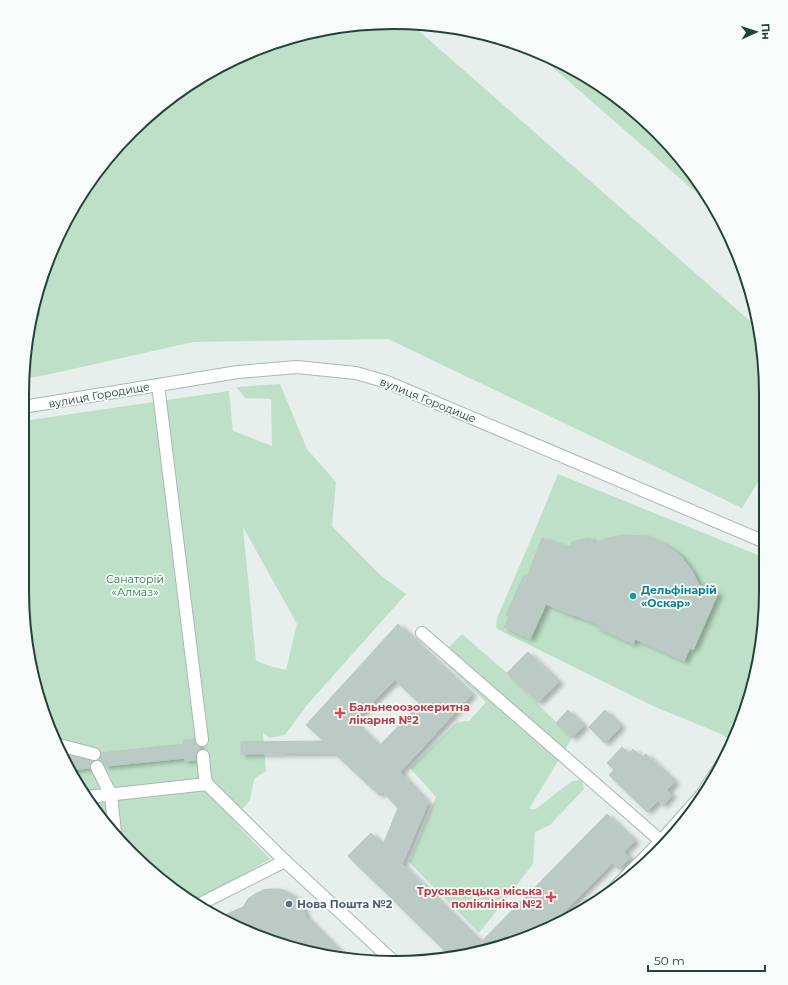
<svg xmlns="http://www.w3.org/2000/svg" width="788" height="985" font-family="Montserrat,sans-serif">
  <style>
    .green { fill: #bfe0c8; fill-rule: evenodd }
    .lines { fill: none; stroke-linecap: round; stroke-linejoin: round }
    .stream { stroke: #8ec9d4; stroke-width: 4.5 }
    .building { fill: #bbcac4; stroke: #b8c9c2; fill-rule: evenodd; filter: url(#shadow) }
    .minor-casing { stroke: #a8b8b2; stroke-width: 14 }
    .minor { stroke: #fff; stroke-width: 12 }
    .culture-dot { fill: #0f9aa8; stroke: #f7fbf9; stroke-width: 1.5 }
    .health-dot { fill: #e0444e; stroke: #f7fbf9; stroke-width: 1.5 }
    .service-dot { fill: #5c6f8a; stroke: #f7fbf9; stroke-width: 1.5 }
    .labels { text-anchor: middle; stroke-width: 3.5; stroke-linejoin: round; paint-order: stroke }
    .street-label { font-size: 11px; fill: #24423a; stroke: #f7fbf9 }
    .park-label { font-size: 11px; fill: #2d7a4b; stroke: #f7fbf9 }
    .culture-label { font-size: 11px; font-weight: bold; fill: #0d838f; stroke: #f7fbf9; text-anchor: start }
    .health-label { font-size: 11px; font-weight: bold; fill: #be3a42; stroke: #f7fbf9; text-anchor: start }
    .service-label { font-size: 11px; font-weight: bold; fill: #4e5e75; stroke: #f7fbf9; text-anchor: start }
    .rim { fill: none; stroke: #24423a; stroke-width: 2 }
  </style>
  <defs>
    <filter id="shadow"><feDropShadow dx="4.5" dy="2.5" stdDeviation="2" flood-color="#0004"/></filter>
  </defs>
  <rect width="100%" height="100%" fill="#e6efeb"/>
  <!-- green -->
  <g class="green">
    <path d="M369 23 411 24 758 328 765 370V470L742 508 388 339 193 342 46 375 23 379V369L50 252 114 149 167 99 229 60 297 35Z"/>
    <path d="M534 51 580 72 639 114 689 167 715 209Z"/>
    <path d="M280 384 307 449 336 482 332 526 380 575 406 594 307 705 285 735 270 738 263 733 266 771 254 779 250 800 233 820 270 859 220 888 193 902 131 854 72 777 35 687 22 591 23 421 229 391 233 431 272 446 271 399 245 398 236 387ZM243 527 297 624 286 670 273 667 256 661Z"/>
    <path d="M558 474 765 558V615L753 687 732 742 721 734 653 706 499 630 496 627 497 618 535 530Z"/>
    <path d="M462 634 507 673 572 738 529 809H536L572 781 582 780 584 789 550 825 535 832 533 864 479 933 409 862 436 797 410 768 457 722 469 721 486 702 439 657Z"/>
  </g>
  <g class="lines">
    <!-- stream -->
    <path class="stream" d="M38 306V314"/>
  </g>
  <!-- building -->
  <g class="building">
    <path d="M624 535 644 536 664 544 680 555 692 571 699 585 718 593 693 650 690 648 684 661 635 639 633 644 596 627 597 624 575 615 574 616 546 604 530 639 504 627 509 617 506 615 524 575 527 577 542 538 566 547 567 545 570 547 572 542 589 538 595 543 608 538Z"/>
    <path d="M398 624 472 694 400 772 428 803 402 864 481 942 607 814 635 841 624 852 630 858 619 869 612 863 548 928 511 941 506 935 495 946 467 956 451 957 348 856 371 833 383 845 398 808 382 791 379 795 334 753 241 754V742L324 741 306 725ZM395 680 420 704 379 746 354 721Z"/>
    <path d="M528 652 559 682 538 703 507 673Z"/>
    <path d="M568 710 584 726 572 738 556 723Z"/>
    <path d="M605 710 621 726 605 743 589 727Z"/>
    <path d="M194 739 196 744 200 747V749L196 753V760L185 761V758L105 766 101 761 99 760 101 756V753L184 744 183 740Z"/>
    <path d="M622 747 629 754 633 749 642 758 646 754 675 782 667 790 672 795 663 805 658 801 647 812 609 775 614 770 607 763Z"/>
    <path d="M71 756 92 761 90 768 69 770 63 757Z"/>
    <path d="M271 889H280L288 892 295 897 301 904 306 917 347 958 275 943 218 918 243 907 248 899 255 894 263 890Z"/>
  </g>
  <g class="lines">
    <defs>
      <g id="minor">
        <path d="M158 385 202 740"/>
        <path d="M23 407 238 372 297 367 356 373 387 382 765 542"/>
        <path d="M422 633 661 841"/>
        <path d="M59 745 94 754"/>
        <path d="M203 756 205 778 207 784"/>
        <path d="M723 763 729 752"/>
        <path d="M97 767 111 795 115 833"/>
        <path d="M88 797 207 784 285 861"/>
        <path d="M610 893 661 841 701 796 722 764"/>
        <path d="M198 905 285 861 393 961"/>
      </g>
    </defs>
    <!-- minor casing -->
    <use href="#minor" class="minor-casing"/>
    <!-- minor -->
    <use href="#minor" class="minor"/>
  </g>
  <!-- markers -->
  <circle class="culture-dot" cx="633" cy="596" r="4"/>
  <g class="health-dot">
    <path d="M338 707h4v4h4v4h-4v4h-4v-4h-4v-4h4z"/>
    <path d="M549 891h4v4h4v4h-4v4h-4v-4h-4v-4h4z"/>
  </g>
  <circle class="service-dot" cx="289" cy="904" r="4"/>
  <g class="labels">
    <!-- street labels -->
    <g class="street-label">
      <text transform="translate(99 395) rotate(-10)" y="4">вулиця Городище</text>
      <text transform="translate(428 400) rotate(22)" y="4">вулиця Городище</text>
    </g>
    <!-- park labels -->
    <g class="park-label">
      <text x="135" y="583">Санаторій<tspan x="135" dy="13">«Алмаз»</tspan></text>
    </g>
    <!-- culture labels -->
    <g class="culture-label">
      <text x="641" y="594">Дельфінарій<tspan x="641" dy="13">«Оскар»</tspan></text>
    </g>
    <!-- health labels -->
    <g class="health-label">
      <text x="349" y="711">Бальнеоозокеритна<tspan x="349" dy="13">лікарня №2</tspan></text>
      <text x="542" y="895" text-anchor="end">Трускавецька міська<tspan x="542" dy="13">поліклініка №2</tspan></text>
    </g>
    <!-- service labels -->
    <g class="service-label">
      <text x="297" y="908">Нова Пошта №2</text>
    </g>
  </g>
  <!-- crop -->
  <path d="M0 0H788V985H0ZM394 29H394A365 365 0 0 1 759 394V591A365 365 0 0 1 394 956H394A365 365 0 0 1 29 591V394A365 365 0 0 1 394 29Z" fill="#f7fbf9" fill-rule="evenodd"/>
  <path class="rim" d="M394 29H394A365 365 0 0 1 759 394V591A365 365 0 0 1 394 956H394A365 365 0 0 1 29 591V394A365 365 0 0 1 394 29Z"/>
  <!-- north arrow -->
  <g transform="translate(756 32) rotate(87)" stroke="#f7fbf9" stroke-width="3" paint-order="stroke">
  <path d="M0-3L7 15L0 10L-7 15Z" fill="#24423a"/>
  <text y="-6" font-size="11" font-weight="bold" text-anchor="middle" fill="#24423a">Пн</text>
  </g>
  <!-- scale -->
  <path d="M648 965v6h117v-6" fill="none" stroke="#24423a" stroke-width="2"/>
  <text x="654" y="965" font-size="12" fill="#24423a" stroke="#f7fbf9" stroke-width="3" paint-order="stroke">50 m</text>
</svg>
